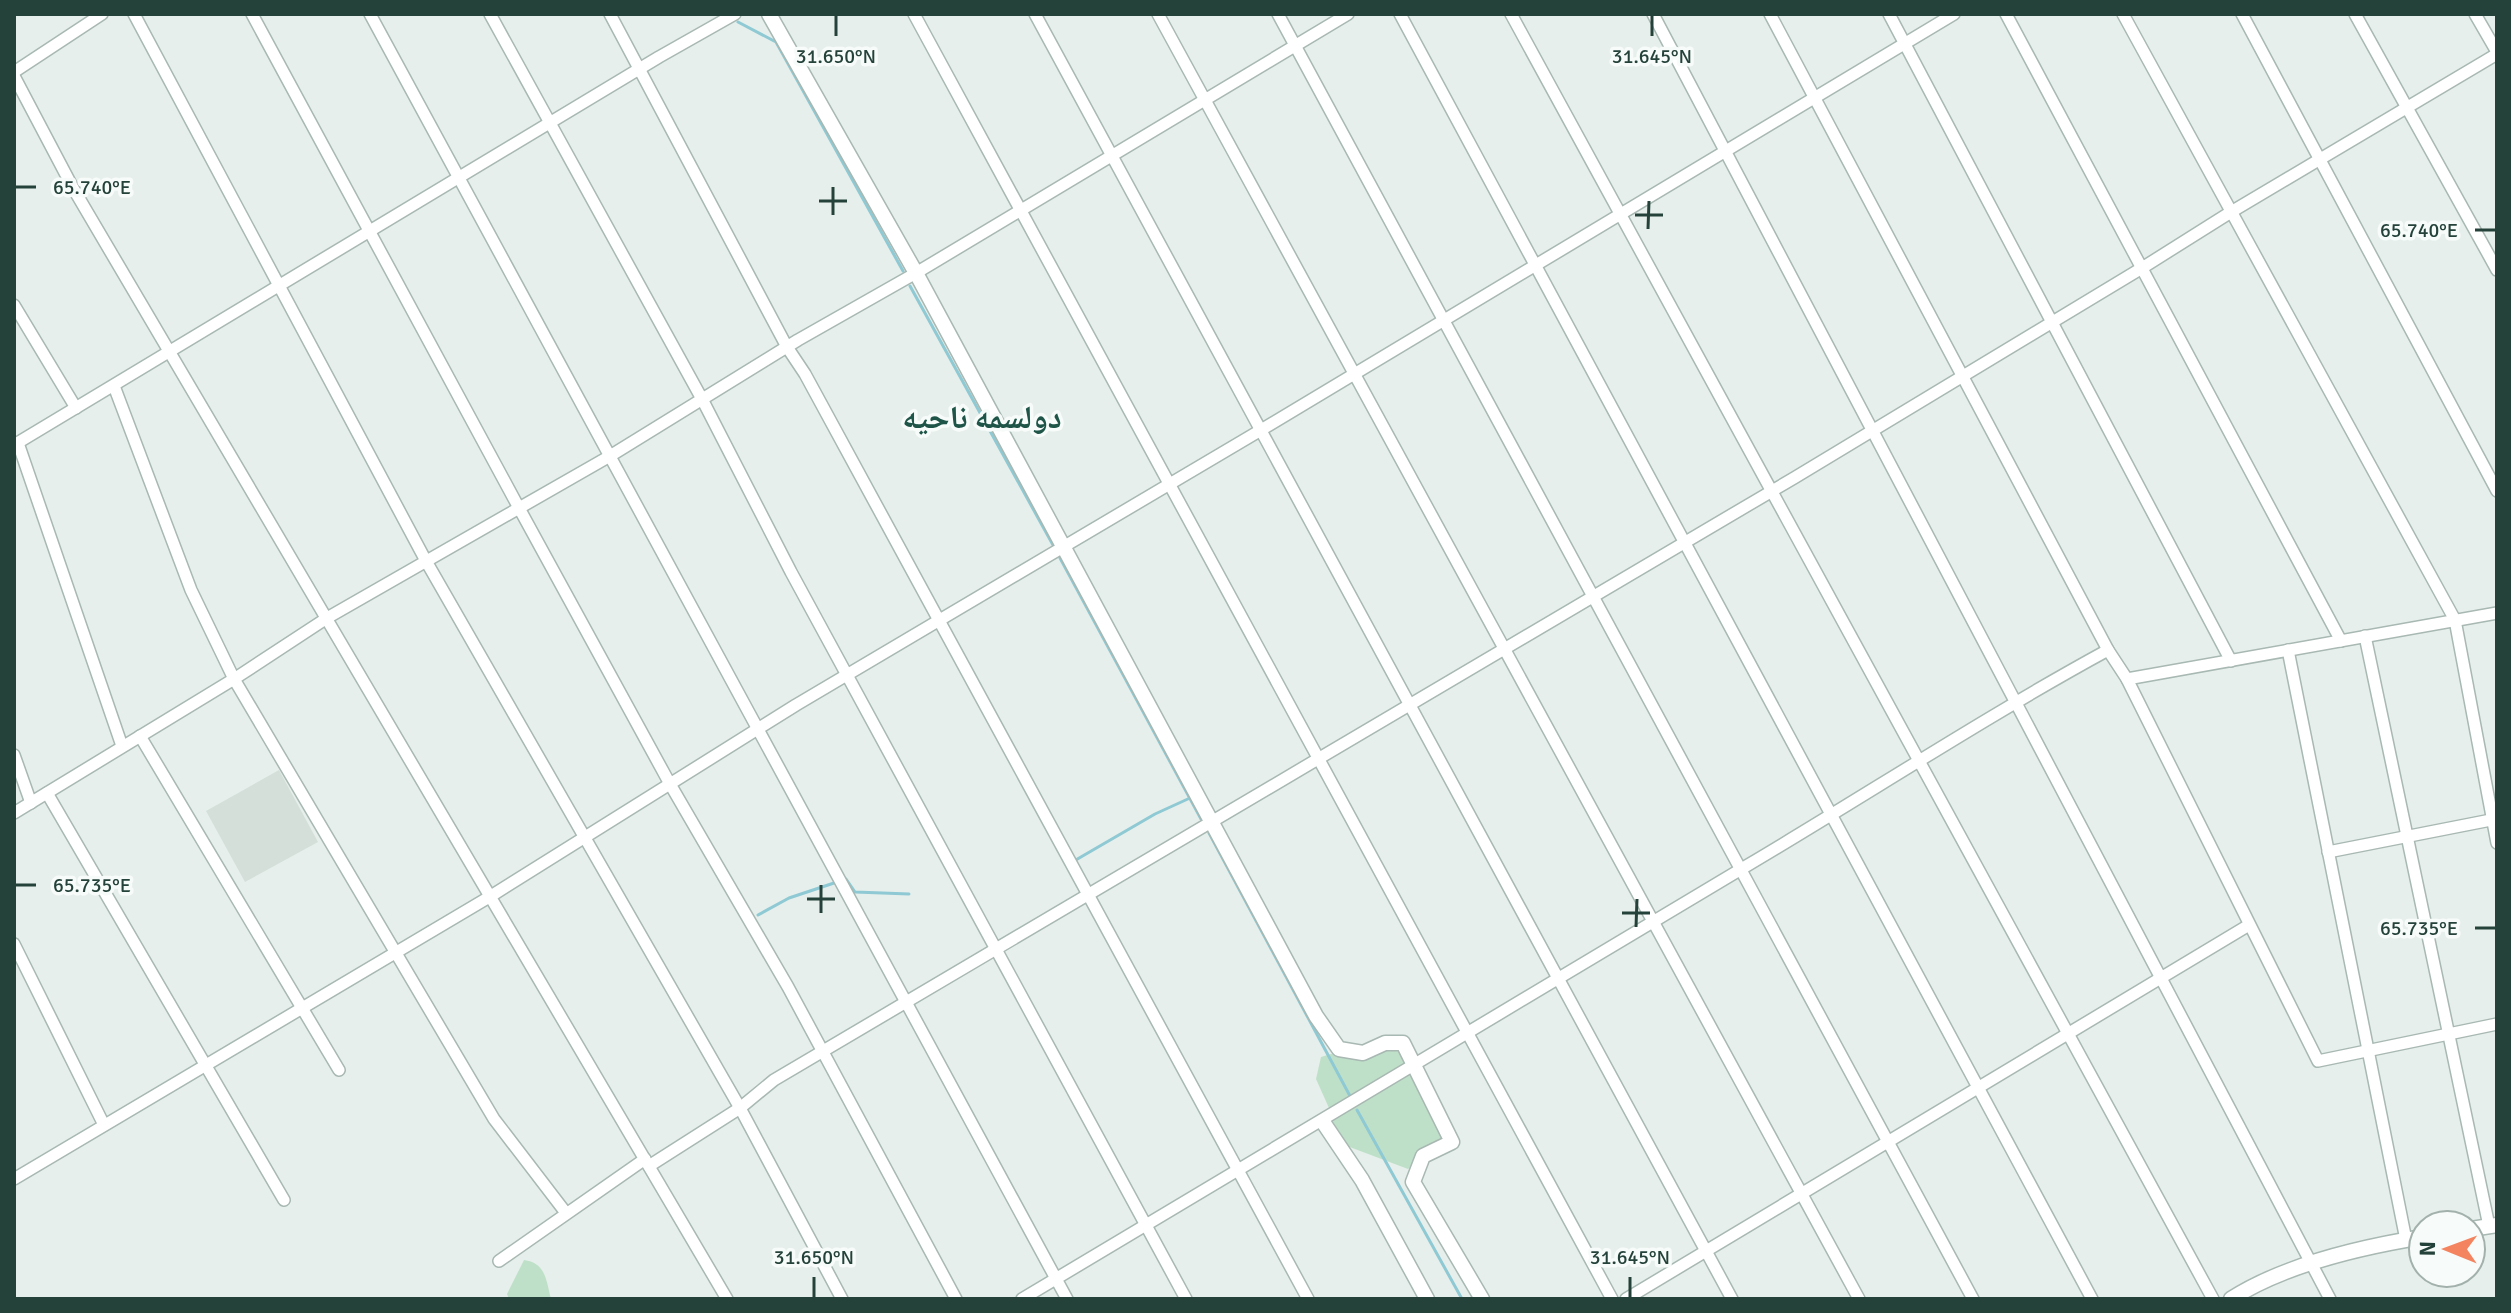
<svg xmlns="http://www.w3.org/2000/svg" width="2511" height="1313" font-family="Signika,'Noto Naskh Arabic',sans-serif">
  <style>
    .built { fill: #d4dfda }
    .green { fill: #bfe0c8 }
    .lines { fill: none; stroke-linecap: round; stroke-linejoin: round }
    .stream { stroke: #8ec9d4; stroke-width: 3 }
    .minor-casing { stroke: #a8b8b2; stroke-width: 14 }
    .tertiary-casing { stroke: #a8b8b2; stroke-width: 17 }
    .minor { stroke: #fff; stroke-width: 11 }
    .tertiary { stroke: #fff; stroke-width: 14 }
    .ticks { fill: none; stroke: #24423a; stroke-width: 3 }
    .labels { text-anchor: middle; stroke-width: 7; stroke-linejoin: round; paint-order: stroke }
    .district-label { font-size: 32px; font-weight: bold; fill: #1f5548; stroke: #f7fbf9 }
    .ticks-label { font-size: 20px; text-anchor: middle; fill: #24423a; stroke: #f7fbf9; stroke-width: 7; stroke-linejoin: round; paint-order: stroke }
  </style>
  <rect width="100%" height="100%" fill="#e6efeb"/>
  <!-- built -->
  <path class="built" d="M279 770 318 842 245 882 206 811Z"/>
  <!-- green -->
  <g class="green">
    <path d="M1387 1047 1401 1048 1445 1140 1408 1169 1339 1143 1329 1108 1316 1079 1321 1057 1331 1054 1364 1056Z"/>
    <path d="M524 1260C546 1263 546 1280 551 1299H509L507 1294Z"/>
  </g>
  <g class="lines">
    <!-- stream -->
    <g class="stream">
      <path d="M738 22 776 42 903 271"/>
      <path d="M910 286 1053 545"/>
      <path d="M1060 558 1201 819"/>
      <path d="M1209 833 1350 1096"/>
      <path d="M1074 861 1155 814 1190 798"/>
      <path d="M758 915 789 898 846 879 855 892 909 894"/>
      <path d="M1357 1110 1462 1299"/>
    </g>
    <defs>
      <g id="minor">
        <path d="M134 14 426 561 740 1108 842 1299"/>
        <path d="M252 14 519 508 670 784 788 987 956 1299"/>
        <path d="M370 14 1067 1299"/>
        <path d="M490 14 702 399 791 572 1186 1299"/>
        <path d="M610 14 787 347 805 374 1308 1299"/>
        <path d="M914 14 1612 1299"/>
        <path d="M1035 14 1732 1299"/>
        <path d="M1158 14 1859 1299"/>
        <path d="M1278 14 1973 1299"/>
        <path d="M1400 14 2092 1299"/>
        <path d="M1511 14 2213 1299"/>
        <path d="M1653 14 2330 1299"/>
        <path d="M1770 14 2108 650 2127 679 2318 1061 2497 1024"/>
        <path d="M1889 14 2231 661"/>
        <path d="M2006 14 2341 641"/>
        <path d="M2123 14 2455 620 2497 843"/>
        <path d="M2242 14 2497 491"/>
        <path d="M2355 14 2497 270"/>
        <path d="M2475 14 2497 52"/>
        <path d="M14 72 102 14"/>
        <path d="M14 76 73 188 727 1299"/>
        <path d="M14 305 76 408"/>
        <path d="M114 386 191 590 234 679 494 1119 566 1213"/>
        <path d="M18 443 122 746"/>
        <path d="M14 445 659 57 735 14"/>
        <path d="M2365 636 2489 1226"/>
        <path d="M2288 650 2406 1240"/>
        <path d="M2127 679 2497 613"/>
        <path d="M140 736 339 1070"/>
        <path d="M14 755 31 803"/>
        <path d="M47 793 284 1200"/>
        <path d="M14 813 234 679 327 618 610 456 798 340 916 273 1348 14"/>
        <path d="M2328 852 2496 819"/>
        <path d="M14 944 104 1125"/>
        <path d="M649 1166 740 1108 774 1080 1794 478 2142 268 2231 212 2497 54"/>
        <path d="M14 1179 491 896 796 705 1261 430 1954 14"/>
        <path d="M499 1261 645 1159"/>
        <path d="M1022 1299C1264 1154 1506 1010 1748 865 1868 794 1985 717 2108 650"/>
        <path d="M1626 1299 2249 925"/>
      </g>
      <g id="tertiary">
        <path d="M769 14 916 273 1316 1016 1339 1049 1363 1053 1385 1043H1403L1452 1142 1423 1156 1413 1182 1482 1299"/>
        <path d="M1323 1122 1362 1180 1427 1299"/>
        <path d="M2471 1229 2497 1225"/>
        <path d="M2231 1299C2284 1265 2361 1247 2423 1237"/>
      </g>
    </defs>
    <!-- minor casing -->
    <use href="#minor" class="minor-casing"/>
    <!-- tertiary casing -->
    <use href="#tertiary" class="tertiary-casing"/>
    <!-- minor -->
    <use href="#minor" class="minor"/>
    <!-- tertiary -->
    <use href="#tertiary" class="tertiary"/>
  </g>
  <!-- ticks -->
  <path class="ticks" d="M836 36V16M1652 36V16M16 187H36M819 201H847M833 215V187M1635 215H1663M1648 229 1649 201M2475 230H2495M16 885H36M807 899H835M821 913V885M1622 913H1650M1636 927 1637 899M2475 928H2495M814 1297V1277M1630 1297V1277"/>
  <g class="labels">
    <!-- district labels -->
    <g class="district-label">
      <text x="982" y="428">دولسمه ناحیه</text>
    </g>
  </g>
  <g class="ticks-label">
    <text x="836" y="63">31.650°N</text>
    <text x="1652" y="63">31.645°N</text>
    <text x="92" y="194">65.740°E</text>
    <text x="2419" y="237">65.740°E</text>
    <text x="92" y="892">65.735°E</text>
    <text x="2419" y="935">65.735°E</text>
    <text x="814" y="1264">31.650°N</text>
    <text x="1630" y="1264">31.645°N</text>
  </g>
  <!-- border -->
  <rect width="2511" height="1313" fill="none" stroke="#24423a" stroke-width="32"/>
  <!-- north arrow -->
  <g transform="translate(2447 1249) rotate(271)"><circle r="38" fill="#f7fbf9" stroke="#a3b1ad" stroke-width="2"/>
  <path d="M0-6L14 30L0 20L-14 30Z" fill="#f4845f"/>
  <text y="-12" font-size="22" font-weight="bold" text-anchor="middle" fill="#24423a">N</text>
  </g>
</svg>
